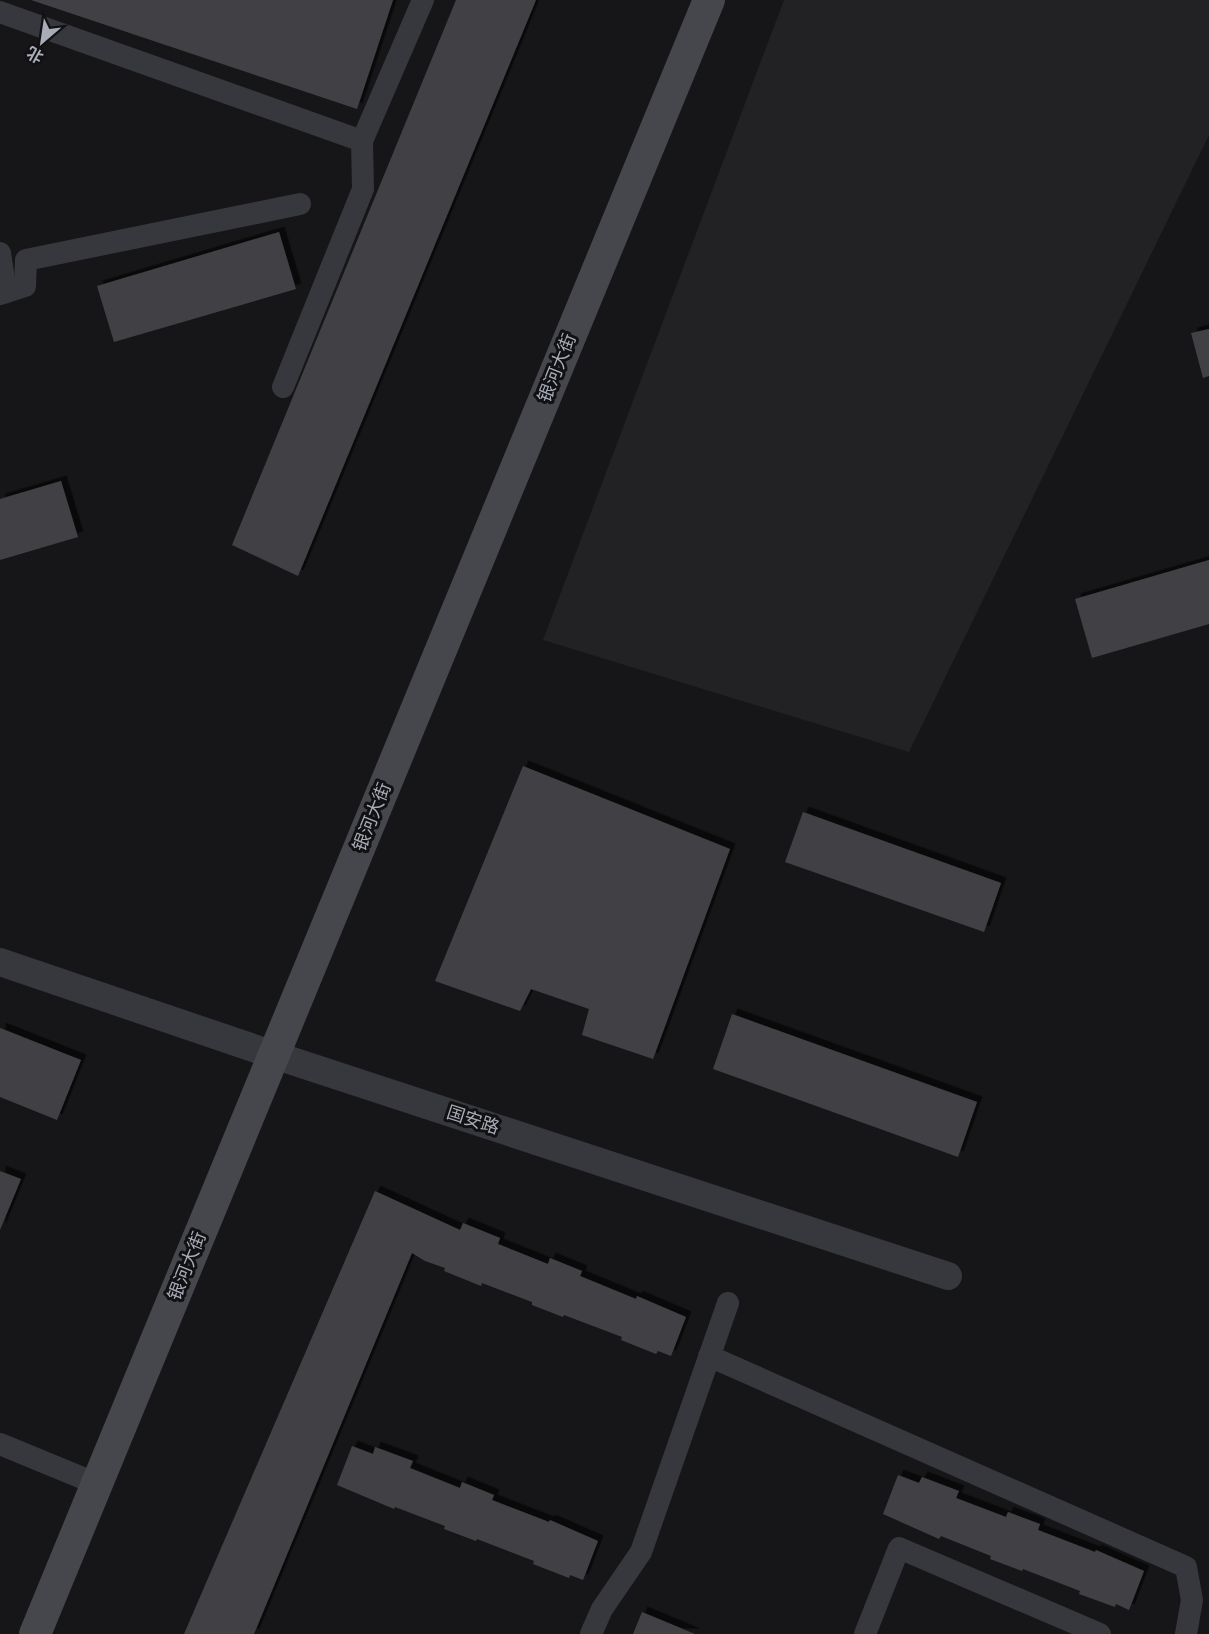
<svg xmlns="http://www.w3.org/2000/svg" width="1209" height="1634" font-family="Mulish,'Noto Sans SC',sans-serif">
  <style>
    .built { fill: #222225 }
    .building { fill: #404145; filter: url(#shadow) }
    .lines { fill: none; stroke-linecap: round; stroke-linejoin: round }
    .minor { stroke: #37383d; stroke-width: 22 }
    .tertiary { stroke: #37383d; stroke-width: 28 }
    .secondary { stroke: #45474d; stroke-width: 32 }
    .labels { text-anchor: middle; stroke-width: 6; stroke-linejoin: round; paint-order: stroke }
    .street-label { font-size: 18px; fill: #a8adb8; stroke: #111113 }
  </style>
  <defs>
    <filter id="shadow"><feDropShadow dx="5.5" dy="-5.5" stdDeviation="0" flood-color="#0009"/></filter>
  </defs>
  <rect width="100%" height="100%" fill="#161618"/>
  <!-- built -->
  <path class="built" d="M784 0H1209V135L909 752 543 640Z"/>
  <!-- building -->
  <g class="building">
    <path d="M31 0H393L357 109Z"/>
    <path d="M456 0H536L298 576 232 545Z"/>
    <path d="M279 232 296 289 114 342 97 286Z"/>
    <path d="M1209 329V376L1203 378 1191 333Z"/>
    <path d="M61 481 78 537 0 560V499Z"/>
    <path d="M1209 560V624L1092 658 1075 599Z"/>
    <path d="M523 766 730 849 653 1059 582 1035 589 1009 531 989 520 1011 435 981Z"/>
    <path d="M803 812 1001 883 984 932 785 862Z"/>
    <path d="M732 1014 977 1102 958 1157 713 1069Z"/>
    <path d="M0 1028 81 1060 57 1120 0 1097Z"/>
    <path d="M0 1171 21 1179 0 1230Z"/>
    <path d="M375 1191 460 1230 463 1223 500 1238 498 1244 548 1264 550 1258 582 1271 580 1276 636 1299 637 1296 686 1317 671 1356 658 1351 656 1354 621 1340 622 1337 564 1315 563 1317 532 1305V1302L482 1283 481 1286 444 1271 445 1268 425 1261 412 1253 254 1634H184Z"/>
    <path d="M352 1446 373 1454 375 1447 413 1461 410 1468 460 1488 462 1482 494 1495 492 1500 549 1522 550 1520 598 1541 583 1580 570 1575 569 1578 533 1564 534 1561 477 1539 476 1541 444 1529 445 1526 395 1507 394 1509 337 1485Z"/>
    <path d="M898 1475 919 1483 922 1477 959 1491 956 1498 1006 1517 1008 1512 1040 1524 1038 1530 1095 1552 1096 1550 1144 1571 1129 1610 1116 1604 1115 1607 1079 1594 1080 1591 1023 1569 1022 1571 990 1559 991 1556 941 1536 939 1539 883 1514Z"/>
    <path d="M642 1612 695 1634H633Z"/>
  </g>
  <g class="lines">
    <!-- minor -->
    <g class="minor">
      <path d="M0 12 362 141"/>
      <path d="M0 253 6 292"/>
      <path d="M0 294 25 286 26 260 300 204"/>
      <path d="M283 387 363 189 362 141 423 0"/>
      <path d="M709 1356 1186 1567 1192 1600 1186 1634"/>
      <path d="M0 1444 97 1484"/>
      <path d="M591 1634 602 1609 641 1552 728 1303"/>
      <path d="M865 1634 899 1548 1100 1634"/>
    </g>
    <!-- tertiary -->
    <path class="tertiary" d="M0 962 274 1055 948 1276"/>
    <!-- secondary -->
    <path class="secondary" d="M35 1634 709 0"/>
  </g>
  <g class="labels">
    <!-- street labels -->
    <g class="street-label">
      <text transform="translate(557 368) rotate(-68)" y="6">银河大街</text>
      <text transform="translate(372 817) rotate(-68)" y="6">银河大街</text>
      <text transform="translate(473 1120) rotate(18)" y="6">国安路</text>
      <text transform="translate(187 1266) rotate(-68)" y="6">银河大街</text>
    </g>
  </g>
  <!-- north arrow -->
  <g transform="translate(42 42) rotate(209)" stroke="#111113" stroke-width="4.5" paint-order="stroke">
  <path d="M0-4.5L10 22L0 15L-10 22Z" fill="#a8adb8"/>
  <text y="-9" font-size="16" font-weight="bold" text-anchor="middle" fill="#a8adb8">北</text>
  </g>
</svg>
